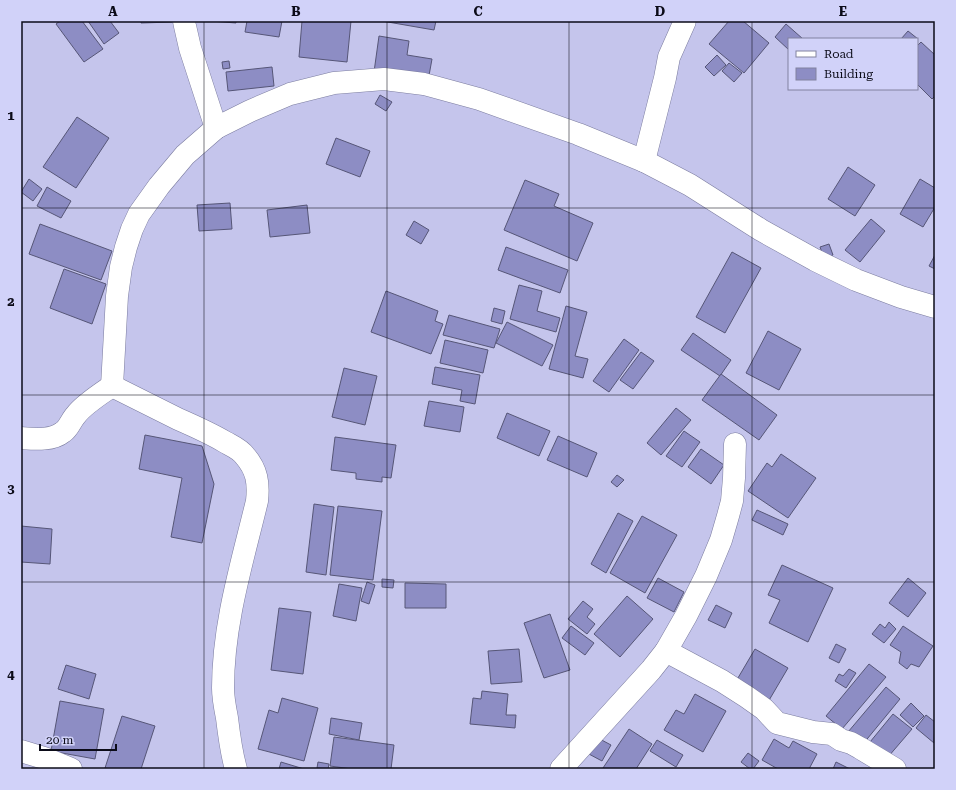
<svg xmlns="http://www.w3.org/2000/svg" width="956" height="790" font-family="'Roboto Serif',serif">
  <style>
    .building { fill: #8d8dc4; stroke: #565677 }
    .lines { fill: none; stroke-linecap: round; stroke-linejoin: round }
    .minor-casing { stroke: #7b7c9f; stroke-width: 23 }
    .minor { stroke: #fff; stroke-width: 22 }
    .grid { fill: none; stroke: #0b0b18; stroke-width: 1; stroke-opacity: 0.55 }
    .neatline { fill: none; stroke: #0b0b18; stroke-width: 1.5 }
    .grid-label { font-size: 13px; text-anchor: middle; font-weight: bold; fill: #0b0b18 }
  </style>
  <rect width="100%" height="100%" fill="#c5c5ec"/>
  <!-- building -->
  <g class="building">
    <path d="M60 21H82L103 49 84 62 56 24Z"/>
    <path d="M88 21H110L119 33 104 44Z"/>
    <path d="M141 21H172V22L141 23Z"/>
    <path d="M211 21H236V23Z"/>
    <path d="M247 21H282L279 37 245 32Z"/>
    <path d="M302 21H351L347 62 299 57Z"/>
    <path d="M382 21H436L434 30Z"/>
    <path d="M729 21H743L769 43 744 73 709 44Z"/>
    <path d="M786 24 803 39H789V50L775 37Z"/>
    <path d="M908 31 918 39 917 40V39H901Z"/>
    <path d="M379 36 409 41 407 55 432 59 428 81 374 72Z"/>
    <path d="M921 42 935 55V96L932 99 917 84V46Z"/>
    <path d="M717 55 726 65 714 76 705 67Z"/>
    <path d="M229 61 230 68 223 69 222 62Z"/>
    <path d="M729 63 742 73 734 82 722 71Z"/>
    <path d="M272 67 274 86 228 91 226 72Z"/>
    <path d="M380 95 392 102 386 111 375 104Z"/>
    <path d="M77 117 109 138 76 188 43 167Z"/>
    <path d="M336 138 370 151 360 177 326 164Z"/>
    <path d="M848 167 875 185 855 216 828 199Z"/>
    <path d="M29 179 42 189 33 201 21 192Z"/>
    <path d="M920 179 935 188V207L923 227 900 214Z"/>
    <path d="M525 180 559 194 554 206 593 223 577 261 504 230Z"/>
    <path d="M47 187 71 201 61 218 37 206Z"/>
    <path d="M230 203 232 229 199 231 197 205Z"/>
    <path d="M307 205 310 233 270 237 267 210Z"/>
    <path d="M871 219 885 231 860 262 845 250Z"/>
    <path d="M414 221 429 230 421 244 406 235Z"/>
    <path d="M40 224 112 251 101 280 29 254Z"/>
    <path d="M829 244 833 255 824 258 820 247Z"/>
    <path d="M506 247 568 270 560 293 498 270Z"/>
    <path d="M732 252 761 268 725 333 696 317Z"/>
    <path d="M935 255V269L929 266Z"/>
    <path d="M64 269 106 284 92 324 50 308Z"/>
    <path d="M519 285 542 291 537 311 560 318 556 332 510 319Z"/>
    <path d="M386 291 438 311 435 321 443 324 431 354 371 332Z"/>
    <path d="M566 306 587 312 575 356 588 359 583 378 549 369Z"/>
    <path d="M494 308 505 311 502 324 491 321Z"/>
    <path d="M449 315 500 329 494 348 443 335Z"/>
    <path d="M507 322 553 345 542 366 496 343Z"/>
    <path d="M768 331 801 349 779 390 746 373Z"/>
    <path d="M693 333 731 360 720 376 681 350Z"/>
    <path d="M624 339 639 350 609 392 593 381Z"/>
    <path d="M445 340 488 350 483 373 440 363Z"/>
    <path d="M641 352 654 361 633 389 620 380Z"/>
    <path d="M435 367 480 375 475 404 460 401 462 390 432 384Z"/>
    <path d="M344 368 377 376 365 425 332 417Z"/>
    <path d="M721 374 777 415 759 440 702 400Z"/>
    <path d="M429 401 464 407 460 432 424 426Z"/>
    <path d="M676 408 691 420 661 455 647 443Z"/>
    <path d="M507 413 550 431 539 456 497 438Z"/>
    <path d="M684 431 700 442 682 467 666 456Z"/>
    <path d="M145 435 202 446 214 484 202 543 171 537 182 478 139 469Z"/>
    <path d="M558 436 597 453 587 477 547 460Z"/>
    <path d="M335 437 396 445 391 478 382 477V482L356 479V473L331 470Z"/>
    <path d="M701 449 724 465 711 484 688 467Z"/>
    <path d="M781 454 816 478 788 518 748 491 767 463 772 467Z"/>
    <path d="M617 475 624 480 617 487 611 482Z"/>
    <path d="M314 504 334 507 326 575 306 572Z"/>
    <path d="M338 506 382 511 373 580 330 575Z"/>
    <path d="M757 510 788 524 783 535 752 520Z"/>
    <path d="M618 513 633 521 606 573 591 564Z"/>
    <path d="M642 516 677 535 645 593 610 573Z"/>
    <path d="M21 526 52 529 50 564 21 562Z"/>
    <path d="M782 565 833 588 808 642 769 623 780 600 768 595Z"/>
    <path d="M658 578 684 592 674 612 647 598Z"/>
    <path d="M908 578 926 593 908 617 889 603Z"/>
    <path d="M382 579 394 580 393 588 382 587Z"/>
    <path d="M367 582 375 585 369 604 361 601Z"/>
    <path d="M405 583 446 584V608H405Z"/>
    <path d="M339 584 362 588 356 621 333 616Z"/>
    <path d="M627 596 653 619 620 657 594 634Z"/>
    <path d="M583 601 593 609 587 617 595 624 587 634 568 619Z"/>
    <path d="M716 605 732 613 725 628 708 620Z"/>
    <path d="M279 608 311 612 303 674 271 670Z"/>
    <path d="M550 614 570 670 544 678 524 623Z"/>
    <path d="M889 622 896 629 884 643 872 634 880 624 885 628Z"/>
    <path d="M571 626 594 643 585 655 562 638Z"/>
    <path d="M903 626 933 646 919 667 911 664 907 669 899 663 901 652 890 645Z"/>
    <path d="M836 644 846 649 839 663 829 658Z"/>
    <path d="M519 649 522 682 491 684 488 651Z"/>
    <path d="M755 649 788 668 768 702 735 683Z"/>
    <path d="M869 664 886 677 842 729 826 716Z"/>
    <path d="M66 665 96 674 89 699 58 689Z"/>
    <path d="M849 669 856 673 846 688 835 681 839 674 843 676Z"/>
    <path d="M886 687 900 699 863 744 848 732Z"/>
    <path d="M482 691 508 694 506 715H516L515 728 470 724 473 698 481 699Z"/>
    <path d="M695 694 726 711 703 752 664 730 676 710 684 714Z"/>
    <path d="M282 698 318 708 304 761 258 749 269 710 278 713Z"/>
    <path d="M60 701 104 709 95 759 51 751Z"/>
    <path d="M911 703 924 716 913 727 900 715Z"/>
    <path d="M893 714 912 729 888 757 870 742Z"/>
    <path d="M926 715 935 722 934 743 916 728Z"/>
    <path d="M122 716 155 726 141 769H110L105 768Z"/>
    <path d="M331 718 362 723 359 740 329 734Z"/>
    <path d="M629 729 652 744 636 769H605L603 768Z"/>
    <path d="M334 737 394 745 391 769H352L330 766Z"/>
    <path d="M596 737 611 745 602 761 587 753Z"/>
    <path d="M774 739 789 748 793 741 817 754 809 769H778L762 760Z"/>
    <path d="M657 740 683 755 676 767 650 751Z"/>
    <path d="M748 753 759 761 753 769H750L741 762Z"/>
    <path d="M281 762 304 769H279Z"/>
    <path d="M318 762 329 764 328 769 317 768Z"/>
    <path d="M836 762 850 769H833Z"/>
  </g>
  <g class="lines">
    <defs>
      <g id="minor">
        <path d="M184 21 185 26 190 48 216 128"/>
        <path d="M644 161 665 78 669 57 685 21"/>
        <path d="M112 386 117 296 121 267 126 247 132 229 139 214 159 186 185 155 216 128 250 111 290 94 334 83 384 79 424 84 479 99 578 134 644 161 690 185 761 230 815 260 856 280 901 297 935 307"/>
        <path d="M112 386C134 397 156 408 178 419 194 426 210 433 225 442 232 446 240 449 245 456 257 470 259 483 257 501 242 563 223 624 223 688 223 698 225 708 227 718 229 735 231 752 236 769"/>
        <path d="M21 438C34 439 52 441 63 432 69 428 71 420 76 415 83 405 102 393 112 386"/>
        <path d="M666 651 722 681 747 697 764 709 777 723 813 732 832 734 841 740 851 743 860 748 895 769"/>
        <path d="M21 751 44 758 71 769"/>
        <path d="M561 769 651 670 666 651 686 616 706 576 721 540 728 516 732 501 734 478 735 444"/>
      </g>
    </defs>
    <!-- minor casing -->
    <use href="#minor" class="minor-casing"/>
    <!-- minor -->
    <use href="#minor" class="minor"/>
  </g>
  <!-- grid -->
  <path class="grid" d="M204 21V769M387 21V769M569 21V769M752 21V769M21 208H935M21 395H935M21 582H935"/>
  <!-- border -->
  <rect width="956" height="790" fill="none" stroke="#d1d2f9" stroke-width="44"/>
  <!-- legend -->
  <rect x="788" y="38" width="130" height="52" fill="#d1d2f9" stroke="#82829f"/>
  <rect x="796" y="51" width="20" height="6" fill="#ffffff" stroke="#82829f"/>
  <text x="824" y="58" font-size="12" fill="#0b0b18">Road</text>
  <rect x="796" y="68" width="20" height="12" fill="#8d8dc4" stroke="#82829f"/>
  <text x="824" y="78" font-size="12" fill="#0b0b18">Building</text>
  <!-- scale -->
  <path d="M40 744v6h76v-6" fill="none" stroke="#0b0b18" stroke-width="2"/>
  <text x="46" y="744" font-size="12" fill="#0b0b18" stroke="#d1d2f9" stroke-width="3" paint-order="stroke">20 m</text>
  <rect x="22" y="22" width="912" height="746" class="neatline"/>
  <g class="grid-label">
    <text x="113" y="16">A</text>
    <text x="296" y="16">B</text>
    <text x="478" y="16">C</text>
    <text x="660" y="16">D</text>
    <text x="843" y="16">E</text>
    <text x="11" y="120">1</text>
    <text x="11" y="306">2</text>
    <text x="11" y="493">3</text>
    <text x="11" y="679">4</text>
  </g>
</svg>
